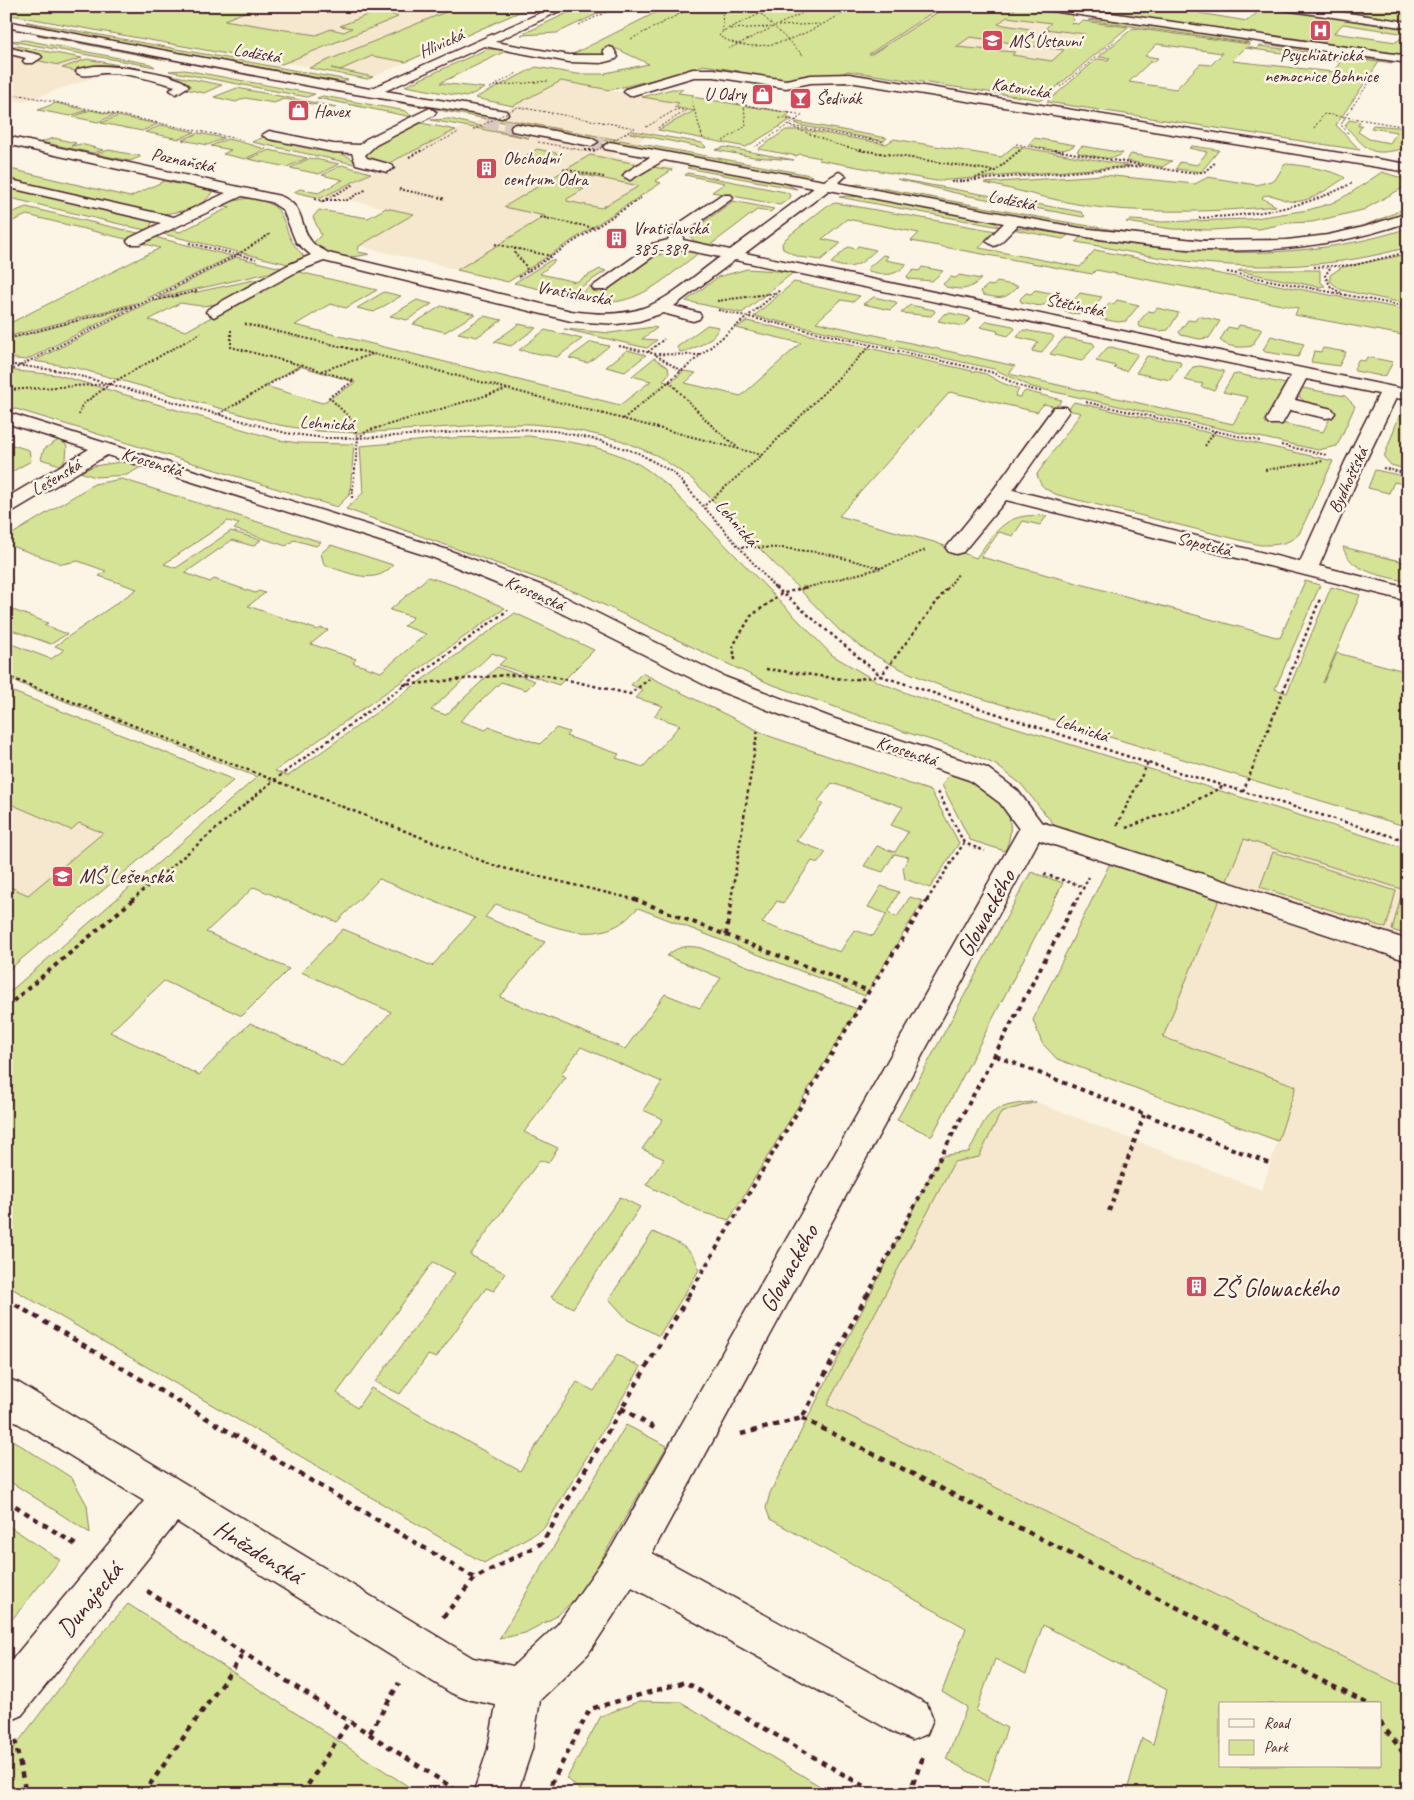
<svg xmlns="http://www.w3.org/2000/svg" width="1414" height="1800" font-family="Caveat,sans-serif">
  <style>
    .built { fill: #f5e8ce }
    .green { fill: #d4e396; stroke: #8f8160; fill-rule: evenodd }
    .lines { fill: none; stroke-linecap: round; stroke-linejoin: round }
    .minor-tunnel { stroke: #d8cac0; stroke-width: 12; stroke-dasharray: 12 5.5; stroke-linecap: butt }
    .minor-casing { stroke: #4a1f2b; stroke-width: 3 }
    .path-far4 { stroke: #4a1f2b; stroke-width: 1; stroke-dasharray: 2 2; stroke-linecap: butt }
    .path-far3 { stroke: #4a1f2b; stroke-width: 2; stroke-dasharray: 2 2; stroke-linecap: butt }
    .path-far2 { stroke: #4a1f2b; stroke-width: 2.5; stroke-dasharray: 3 3; stroke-linecap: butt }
    .path-far1 { stroke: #4a1f2b; stroke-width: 4; stroke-dasharray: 4.5 4.5; stroke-linecap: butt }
    .path { stroke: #4a1f2b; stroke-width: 4.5; stroke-dasharray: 5.5 5.5; stroke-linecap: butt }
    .minor { fill: #fcf5e5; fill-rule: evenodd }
    .path-bridge-far1 { stroke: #4a1f2b; stroke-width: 1; stroke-dasharray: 2 2; stroke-linecap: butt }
    .path-bridge { stroke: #4a1f2b; stroke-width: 2; stroke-dasharray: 2 2; stroke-linecap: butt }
    .labels { text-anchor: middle; stroke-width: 5; stroke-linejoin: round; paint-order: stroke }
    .far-poi-label { font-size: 18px; fill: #4a1f2b; stroke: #fcf5e5; text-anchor: start }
    .far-street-label { font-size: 18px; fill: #4a1f2b; stroke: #fcf5e5 }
    .poi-label { font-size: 21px; fill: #4a1f2b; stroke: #fcf5e5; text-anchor: start }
    .near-street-label { font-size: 25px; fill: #4a1f2b; stroke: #fcf5e5 }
    .near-poi-label { font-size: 25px; fill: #4a1f2b; stroke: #fcf5e5; text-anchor: start }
  </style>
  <rect width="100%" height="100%" fill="#fcf5e5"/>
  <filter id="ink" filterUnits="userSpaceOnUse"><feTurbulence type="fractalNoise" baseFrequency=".02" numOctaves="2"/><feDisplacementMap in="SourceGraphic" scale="10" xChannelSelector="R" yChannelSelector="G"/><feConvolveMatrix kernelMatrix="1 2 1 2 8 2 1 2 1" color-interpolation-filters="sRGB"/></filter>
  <g filter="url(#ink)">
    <!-- built -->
    <g class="built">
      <path d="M44 6H533L373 77 286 63Z"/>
      <path d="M942 6H944L1112 29 1050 82 869 54Z"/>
      <path d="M6 44 151 71 134 78 131 75 105 71 92 73 101 75 23 102 6 98Z"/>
      <path d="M561 81 680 103 694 110 613 156 676 168 655 181 661 183 508 282 359 246 413 214 327 195 456 130 513 106Z"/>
      <path d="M6 689 234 780 6 972Z"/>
      <path d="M1244 839 1408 891V1689L827 1405 951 1164 979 1157 1001 1112 1036 1102 1262 1190 1295 1086 1163 1037Z"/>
    </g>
    <!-- green -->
    <g class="green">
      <path d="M6 6H260L224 20 316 35 331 29 344 32 352 28 340 26 382 9 398 17 282 64 6 14Z"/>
      <path d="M460 6H533L406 62 372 56 340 70 331 68 373 77 367 79 309 68Z"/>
      <path d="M582 6H614L557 33 521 35Z"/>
      <path d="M669 6H942L869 54H872L946 7 944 6H1017L1071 15 1074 20 1071 23 1078 24 1083 21 1128 27 1041 100 848 71 837 76 811 75 789 80 735 74 739 71 703 65 691 71 610 90 561 81 513 106 475 98 536 67 577 74H606L605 73 649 64 617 49 606 50 605 54 601 55 569 56ZM1007 17 1051 23 1045 29 1085 34 1076 42 1035 36 1024 45 1064 50 1052 61 1012 55 1015 52 956 47 970 37 1019 44 1036 30 998 24Z"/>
      <path d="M1060 6H1208L1202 9H1203L1199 13 1247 21 1257 13 1229 6H1259L1408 29V55ZM1343 24 1406 34 1396 42 1334 33Z"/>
      <path d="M1281 6H1408V25Z"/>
      <path d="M1101 19 1239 38 1249 43 1088 20Z"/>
      <path d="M26 22H28L348 80 342 82 70 33Z"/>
      <path d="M1133 28 1249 44 1248 47 1256 49 1260 46 1379 62 1336 125 1360 150 1047 102 1097 59 1108 60 1110 58 1099 57ZM1157 44 1222 53V54L1211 65 1200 64 1176 89 1129 82 1150 62H1154L1158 58 1145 56ZM1245 48 1341 61 1333 72 1232 61Z"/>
      <path d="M43 34 173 58 166 60 37 35Z"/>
      <path d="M25 40 150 64 155 67 10 41Z"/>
      <path d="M1277 43 1384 58 1392 63 1263 44Z"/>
      <path d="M6 44 82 58 59 65 35 60 40 55 6 46Z"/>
      <path d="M487 49H510L440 83 485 88 466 97 405 86Z"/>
      <path d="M87 59 140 69 108 66 75 71 62 68Z"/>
      <path d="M185 70 314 94H315L307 97 169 71Z"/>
      <path d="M161 73 222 85 204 93 181 88 184 82 160 76Z"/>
      <path d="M237 88 337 107 334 108 284 99 274 103 245 98 236 102 214 97Z"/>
      <path d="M672 89H683L678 93 694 95 692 97 790 113 785 117 792 119 746 147 658 130 694 111 674 107 679 103 642 97Z"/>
      <path d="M323 96 406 111 412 117 317 98Z"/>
      <path d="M385 97 810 175 812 176 806 178 379 99Z"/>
      <path d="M56 103 87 110 70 116 38 110Z"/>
      <path d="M90 110 115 115 98 122 73 117Z"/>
      <path d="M118 116 158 124 142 131 101 123Z"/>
      <path d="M450 119 529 138 431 120Z"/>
      <path d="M1349 120 1360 122 1358 126H1362L1358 132 1369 139 1390 143 1397 132 1371 128 1373 125 1408 128V148C1369 156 1372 154 1345 126Z"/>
      <path d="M797 122 887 138 884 141 802 126 795 123Z"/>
      <path d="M421 123 456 130 387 164 368 159 365 155 371 148Z"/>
      <path d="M162 125 195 132 179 139 145 132Z"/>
      <path d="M786 130H805L886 144 894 139 1001 157 1014 146 1132 166 936 181 819 160 821 158 799 154 797 156 758 149Z"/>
      <path d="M633 131 702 143 706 147 705 148 630 133Z"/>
      <path d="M198 133 224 138 208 145 182 140Z"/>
      <path d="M266 136 332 150 349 157 359 165 252 142Z"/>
      <path d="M54 138 76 143 71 146 81 144 103 150 93 153 41 142Z"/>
      <path d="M1034 138 1075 145C1063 154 1042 150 1029 144Z"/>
      <path d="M227 139C241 141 252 146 266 149L245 159 223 154 231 150 211 146Z"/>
      <path d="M1082 146 1123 153C1111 163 1094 156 1079 153L1077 151Z"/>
      <path d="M1192 146 1219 150 1201 172 1176 169 1180 162 1197 165 1207 152 1189 148Z"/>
      <path d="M725 147 794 160 754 157 715 150Z"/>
      <path d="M537 149 560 154 546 162 522 158Z"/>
      <path d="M109 150 140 156V157L130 161 96 154Z"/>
      <path d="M269 150 307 158 287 167 248 159Z"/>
      <path d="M1131 154 1172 161 1162 167 1126 161Z"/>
      <path d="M590 155 638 164 622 175 630 177 646 166 672 170 655 181 661 183 508 282 457 270 545 216 504 207ZM570 172 639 186 601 208 567 201V199L584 189 554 182Z"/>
      <path d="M310 158 339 164 319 174 290 168Z"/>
      <path d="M1285 164C1296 164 1338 171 1345 178 1330 187 1308 205 1289 201 1279 199 1273 193 1263 196L1262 198 1276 206C1220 212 1161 213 1104 208 1065 204 1023 191 984 183L1103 175 1195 184 1208 177 1256 185 1275 180Z"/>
      <path d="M342 165 371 173 321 198 294 192 300 189 318 193 343 180 322 175Z"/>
      <path d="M693 165 782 182 797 189 687 168Z"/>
      <path d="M6 168 130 197 164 181 182 185 187 183 210 189 212 192C203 210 172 214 153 214L6 181Z"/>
      <path d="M1382 172 1405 179 1408 185 1363 210 1312 222 1288 223 1259 229 1240 228 1213 230 1172 229 1126 222 1131 220 1162 222 1249 219 1308 210 1332 203 1349 194Z"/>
      <path d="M688 173 785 192 791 195 790 198 780 205 712 192 725 183 685 175Z"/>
      <path d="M897 179 1081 212 1085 216 1084 217 964 195Z"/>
      <path d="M859 184C913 194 968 204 1022 214 1135 235 1303 266 1408 206V213L1358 231 1288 242 1209 243 1087 230 852 185Z"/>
      <path d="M6 186 147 219 152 222 149 231 6 197Z"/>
      <path d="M847 196 867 197 991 220 1000 227 839 197Z"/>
      <path d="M249 198C295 203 276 231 303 255L302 260 292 265 159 233 166 229 180 232 230 207 218 204Z"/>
      <path d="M733 201 774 209 770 212 757 210 709 246 694 241 690 236 693 230Z"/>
      <path d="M836 203 996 231 979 248 1080 267 1095 250 1408 310V336L1295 315 1298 308 1096 270 1092 274 911 241 919 233 847 219 822 239 841 243 821 260 799 257 783 249 782 244 785 239 828 205Z"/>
      <path d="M26 207 142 234 130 240 27 215 6 224V215Z"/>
      <path d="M386 208 414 214 359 246 358 252 369 254C347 260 331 256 313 243L321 235 313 217 319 210 368 218Z"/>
      <path d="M1020 228 1068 235 1063 239 1012 229Z"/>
      <path d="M1408 228V247C1335 268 1260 270 1185 261 1149 257 1112 248 1076 242L1080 237C1188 255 1303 263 1408 228Z"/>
      <path d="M150 236 232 256 140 302 6 337V325L160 248 138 242Z"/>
      <path d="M858 246 876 250C860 264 854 272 831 263L848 247 855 249Z"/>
      <path d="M689 250 700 252C661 281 629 316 577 297L590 286 607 290 655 256 672 251Z"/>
      <path d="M1408 254V304L1341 290 1330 281V275L1342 267Z"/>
      <path d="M883 255 888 256 885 260 907 264C892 278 887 275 868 271V268Z"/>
      <path d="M236 257 286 269 157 298Z"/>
      <path d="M551 260 555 261 540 274 576 282 600 269 606 271 570 294H561L514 283Z"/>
      <path d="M922 267 943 271 932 281 908 279 907 276 914 270 919 271Z"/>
      <path d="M747 269 794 272 742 313 686 301 718 277Z"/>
      <path d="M1240 270H1320V281L1325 286 1319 287 1238 271Z"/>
      <path d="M295 271 377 290 346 308 330 304 295 325 620 405 651 381 632 376 654 358 668 367 669 373 663 381 670 383 684 371 696 373 685 383 741 396 801 343 736 328 747 321 986 374 1002 383 1019 389 1015 396 1020 397 1025 391 1062 400 1056 407 1044 404 1037 412 950 392 839 516 934 542 976 558C998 528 1006 512 1047 516L1040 525 1023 521 1013 536 999 532 981 557 1280 638 1305 581 1320 585 1275 689 1287 693 1331 587 1360 595 1323 683 1337 653 1408 672V827L944 687C905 672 871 657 839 630L692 479 658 456 620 440 562 427 531 424H497L358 433 316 431 279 425 77 368 34 361 149 302 273 276 218 304 201 306 180 303 149 320 186 331ZM299 366 355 382V383L322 403 265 386Z"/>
      <path d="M959 275 981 279C968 291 962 290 946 287L943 284 951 277 956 278Z"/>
      <path d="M794 282 860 296 853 302 841 300 816 322 1015 366 1009 374 1233 424 1248 397 1223 392 1233 375 1238 374 1286 384 1267 420 1323 432 1333 412C1319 408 1297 405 1297 387L1345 396 1355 406 1337 446 1318 450 1032 387 994 369 754 316Z"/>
      <path d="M997 282 1018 286C1004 301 1001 298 983 295L981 291 988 285 993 286Z"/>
      <path d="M1035 290 1056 294C1043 310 1040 306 1021 302L1020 299 1026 293 1031 294Z"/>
      <path d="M384 292 401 296 374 312 357 308Z"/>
      <path d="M1080 293 1102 297 1088 313C1079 314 1065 315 1058 307L1065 300 1072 302Z"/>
      <path d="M874 297 896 302 897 304 890 310 863 304Z"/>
      <path d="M417 300 432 304 407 320 390 316Z"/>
      <path d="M1117 300 1139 305 1126 321 1118 322 1101 319 1100 316 1109 303 1114 304Z"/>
      <path d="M910 305 934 310 935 312 931 316 901 313Z"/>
      <path d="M133 306 26 360 6 358V340Z"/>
      <path d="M441 306 475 314 445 332 413 324Z"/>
      <path d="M1157 308 1179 313 1168 330 1159 331 1140 327 1138 323 1148 311 1154 312Z"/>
      <path d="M950 313 969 317 970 319 963 326 938 321 944 314Z"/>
      <path d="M484 316 502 320 477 337 458 333Z"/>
      <path d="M1198 316 1220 321 1209 338 1199 339 1181 335 1179 332 1188 320 1195 321Z"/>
      <path d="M987 321 1013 326 1015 329 1008 336 997 333 998 331 980 327Z"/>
      <path d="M519 324 536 328 511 346 494 342Z"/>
      <path d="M707 325 719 327C714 341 693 350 680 352L677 347Z"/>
      <path d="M1239 325 1262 329 1252 346C1242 348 1227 348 1220 340L1228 327 1237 329Z"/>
      <path d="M653 327 657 328 642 339 657 340 647 348 564 329 610 333Z"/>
      <path d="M545 330 582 339 557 357 519 350Z"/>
      <path d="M1023 330 1052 335 1054 337 1041 353 1032 351 1038 342 1017 337Z"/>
      <path d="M1271 336 1304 344 1298 357 1265 352 1263 350Z"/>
      <path d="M1067 338 1093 343 1095 346 1082 361 1050 354 1063 339Z"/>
      <path d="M591 342 609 346 588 363 569 358Z"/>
      <path d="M1111 347 1138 354 1126 371 1114 368 1116 366 1096 361 1107 348Z"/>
      <path d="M1323 348 1346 352 1339 366 1311 362 1314 351 1321 352Z"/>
      <path d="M627 350 646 355 625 372 606 367Z"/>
      <path d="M1147 356 1180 361 1181 364 1170 380 1136 373Z"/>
      <path d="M1367 357 1393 362 1386 375 1381 376 1355 371 1354 369 1358 360 1365 361Z"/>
      <path d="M1200 366 1223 371 1224 373 1214 390 1201 387 1203 384 1184 380 1193 367Z"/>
      <path d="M6 370 58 375 279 440 298 443 354 444 350 494 337 507 6 406Z"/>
      <path d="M1074 402 1333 461 1299 534C1288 545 1275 545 1260 545L1058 495C1046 490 1040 487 1037 474L1081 413 1068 410Z"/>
      <path d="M1408 413V470L1391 465 1384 457 1399 416Z"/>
      <path d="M528 436C567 441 606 446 640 465 650 471 659 479 668 486L832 655 876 681 914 696 1408 849V891L1244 839 1226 883 1079 838 1055 826 1021 784 996 765 963 750 902 731 768 683 581 594 346 509 363 493 360 446 451 438Z"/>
      <path d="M60 439 67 446 66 458 60 465 41 459 44 449Z"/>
      <path d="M6 443 29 450 31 461 6 475Z"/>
      <path d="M120 462 144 465 127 475 95 477 80 472 94 466Z"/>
      <path d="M1375 470 1408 477V485L1394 482 1389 493 1368 488Z"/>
      <path d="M122 479 321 542 316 546 294 540 286 546 234 529 239 524 228 521 164 564 176 568 231 531 261 540 253 546 232 540 185 573 210 582 214 579 255 593 259 591 265 593 248 606 318 630 321 628 328 630 311 644 356 659 353 663 381 672 426 634 404 626 413 617 390 610 428 577 456 586 505 608 275 771 288 776 515 613 594 650 559 685 499 665 506 658 492 653 431 710 446 715 497 667 535 681 526 690 501 682 460 721 486 730 489 727 540 744 556 728 569 732 566 736 619 754 616 758 643 767 680 725 654 716 663 706 636 698 643 690 631 685 642 673 769 736 931 791 959 843 930 888 905 879 903 868 909 857 894 854 883 872 864 866 877 846 895 852 908 832 891 825 903 807 832 783 818 801 823 804 796 841 826 852 818 863 812 861 783 903 777 901 762 923 840 952 854 930 873 936 887 914 868 907 881 886 899 892 889 911 891 915 897 917 910 897 923 901 865 996 638 908C633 912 629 918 624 921 586 949 534 918 496 904L485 917 545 942 500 997 625 1049 665 994 700 1008 721 978 667 956C677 946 688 945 701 948L857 1009 729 1220 704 1213 646 1185 664 1159 642 1149 663 1119 643 1110 662 1082 581 1047 561 1074 566 1077 524 1132 558 1148 548 1163 540 1160 470 1255 505 1273 494 1291 486 1288 436 1358 428 1355 400 1394 375 1382 455 1273 433 1262 337 1393 357 1408 371 1388 520 1471 577 1382 594 1391 617 1355 641 1367 544 1528 484 1563 6 1285V995L257 777 6 678V642L51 659 64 650 55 646 137 589 99 576 106 571 78 561 62 564 6 544V538L94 484ZM379 879 475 918 432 966 343 929 301 972 391 1012 343 1066 250 1023 199 1075 110 1032 164 981 242 1016 289 969 206 932 254 887 337 922Z"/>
      <path d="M331 545 393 565C374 587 348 572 324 565L321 553Z"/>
      <path d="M1343 547 1408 563V582C1386 576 1350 573 1343 547Z"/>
      <path d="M6 603 12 605 8 608 48 623 44 625 67 634 51 644 6 628Z"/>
      <path d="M6 689 234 780 6 972V885L28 895 103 833 79 823 71 830 6 802Z"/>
      <path d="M953 768C985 789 1025 805 1005 851L970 840 942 785Z"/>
      <path d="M1273 852 1396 891 1386 928 1260 887Z"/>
      <path d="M1112 859 1221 895 1163 1037 1296 1086 1278 1141 1057 1059 1042 1043 1033 1020Z"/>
      <path d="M1031 872 1063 883 932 1136 897 1120Z"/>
      <path d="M1402 892 1408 894V935L1392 930Z"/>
      <path d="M1031 1102H1036L1001 1112 979 1157 954 1162 827 1405 1408 1689V1794H1126L1142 1738 1153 1744 1167 1690 1043 1625 1026 1674 995 1659 976 1711 1007 1728 988 1782 946 1759 967 1707 942 1692 966 1628 770 1519 766 1508 770 1493 940 1156 969 1152C988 1113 986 1107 1031 1102ZM1220 1704H1380V1766H1220Z"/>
      <path d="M620 1197 640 1207 573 1308 551 1297Z"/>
      <path d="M653 1232C674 1242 694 1246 699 1270L659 1336 628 1320 609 1299Z"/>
      <path d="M626 1425 667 1446 583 1591 557 1616 525 1633 499 1639Z"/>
      <path d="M6 1436 72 1478 87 1505 90 1533 6 1479Z"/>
      <path d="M6 1524 60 1560 6 1627Z"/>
      <path d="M128 1604 420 1794H6V1758L98 1638Z"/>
      <path d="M640 1701 681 1702 833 1794H584L567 1778 601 1716Z"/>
    </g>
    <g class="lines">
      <!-- minor-tunnel -->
      <g class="minor-tunnel">
        <path d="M486 123 517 128"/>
        <path d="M591 142 610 146"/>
      </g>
      <defs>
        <g id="minor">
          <path d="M556 6H570L495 42 569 55H605L603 50 609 47 613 48 618 57 616 59 601 63 569 62 484 46 385 91 506 111 508 114 502 118 331 90 6 27V21L370 89Z"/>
          <path d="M1034 6H1063L1408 56V63L1039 9Z"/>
          <path d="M1272 6H1301L1408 22V28L1277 9Z"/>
          <path d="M6 47 40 55 42 57 33 63H25L23 61 26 58 6 53Z"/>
          <path d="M94 66C113 65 178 72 189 86L176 94 170 90 175 86C152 80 129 73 106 73 97 73 82 79 76 72L78 69Z"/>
          <path d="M693 69H714L786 80 811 75 849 74 1408 164V172L849 82 811 83 786 88 714 77H694L630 96 624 92 626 89Z"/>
          <path d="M430 108 436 112 434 115 376 145 365 155 367 158 392 165 394 168 387 172 356 164 352 153 333 152 269 139 262 135 269 131 333 144 360 145 366 139Z"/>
          <path d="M517 124 591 138 598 142 591 146 512 131 511 128 512 125Z"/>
          <path d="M6 136 280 196C306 207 298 223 311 241 315 247 323 249 328 253L571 311C648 322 662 300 720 257L675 248 662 250 606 290H594L592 287 652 244 668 240 671 229 721 195H731L733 198 683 234V240L730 250 814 188 664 160 630 180 623 176 625 173 650 157 605 149 603 146 610 142 824 181 839 172 846 176 838 183 1080 228 1204 241 1287 240 1328 235 1364 227 1408 213V222C1276 268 1152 250 1018 225L999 244 994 246 986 241 1004 223 829 190 745 253 1408 390V400L1396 398 1365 462 1319 566 1408 588V601L1006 500 963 552 956 554 949 552 946 548 994 489 1054 407H1066L1069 411 1013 490 1300 562 1345 462 1379 394 1306 379 1295 400 1332 409 1335 413 1332 417 1326 418 1290 410 1282 424H1268L1266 420 1291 376 735 260 674 306 699 313 701 316 699 319 693 321 663 313 639 321 617 324 571 321 324 261 298 271 214 317 206 312 208 309 288 265 311 255 296 242 283 210 271 202 242 196 140 244H130L127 241 130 238 161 223 6 187V179L174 217 226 193 6 144Z"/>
          <path d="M6 412 448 550 543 586 725 677 835 719 987 768 1018 791 1041 822 1408 940V961L1039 840 652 1553 927 1704 933 1719 927 1734 912 1740 897 1734 632 1587 588 1654 540 1700 532 1749 517 1794H473L488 1749 496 1705 466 1699 451 1693 177 1522 21 1716 6 1722V1667L144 1501 6 1416V1378L19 1383 473 1658 513 1666 558 1624 612 1547 1019 829 1000 803 969 780 817 729 709 687 527 596 434 558 107 455 13 511 6 513V498L89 449 6 423Z"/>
        </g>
      </defs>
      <!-- minor casing -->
      <use href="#minor" class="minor-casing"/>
      <!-- path-far4 -->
      <g class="path-far4">
        <path d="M722 6 723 31"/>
        <path d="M743 6 761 14 803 55"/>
        <path d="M777 6 723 31 719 36C764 63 815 28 856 6"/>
        <path d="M989 6 1015 10"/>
        <path d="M386 7 391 8"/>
        <path d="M856 7 885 6"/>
        <path d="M579 25 619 6"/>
        <path d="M778 26 819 24"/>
        <path d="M730 29 771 27"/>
        <path d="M631 39 695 6"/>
        <path d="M728 49 817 6"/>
        <path d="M1373 77 1345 117 1408 127"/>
        <path d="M494 86 548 81"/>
        <path d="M1060 87 1115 41"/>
        <path d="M490 88 517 73"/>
        <path d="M6 98 20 95 243 140"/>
        <path d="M691 98 703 139"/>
        <path d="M733 103 803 115 755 147"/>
        <path d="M779 118 799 121"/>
        <path d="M787 125 835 144 866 152"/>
        <path d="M790 126 885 142"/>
        <path d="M646 127 677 109 686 111 656 129"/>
        <path d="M1314 128 1324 114 1345 117 1341 125 1348 133"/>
        <path d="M723 141 746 126 744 105"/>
        <path d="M1016 144 1062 152"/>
        <path d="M420 152 459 132"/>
        <path d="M1018 152 1025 146"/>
      </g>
      <!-- path-far3 -->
      <g class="path-far3">
        <path d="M860 150 995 171"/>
        <path d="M1054 150 1188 173 1204 172 1216 162"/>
        <path d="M409 157 422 150"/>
        <path d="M563 169 604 177"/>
        <path d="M975 178 995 171 1020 150"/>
        <path d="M951 182 1142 166"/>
        <path d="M399 189 446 199"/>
        <path d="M315 199 323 201 320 203"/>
        <path d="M326 200H347L367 189"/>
        <path d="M323 201 354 184"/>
        <path d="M540 217 595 228"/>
        <path d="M1199 218C1253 215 1304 209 1352 183"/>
        <path d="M189 243 256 259"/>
        <path d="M495 244 551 256"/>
        <path d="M515 248V254L524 263 528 272"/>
        <path d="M1314 267 1355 265 1408 252"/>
        <path d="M1330 268 1325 276 1331 287 1341 293"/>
        <path d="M1227 272 1408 307"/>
        <path d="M519 277 641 198"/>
        <path d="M152 301 197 291"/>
        <path d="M717 301 775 293"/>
        <path d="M718 310 991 372 1022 387 1043 392"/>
        <path d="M245 324 373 354 762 455"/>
        <path d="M231 330V347L301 365"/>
        <path d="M6 339 139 304"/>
        <path d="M619 346 656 354 701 355"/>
        <path d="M648 352 664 339"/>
        <path d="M656 355 681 371"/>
        <path d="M6 364 62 371 286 433 325 438H358L514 429 555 431 598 440 638 453 674 473 776 589"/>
        <path d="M321 371 373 354"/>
        <path d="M6 373 237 255 270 234"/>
        <path d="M669 381 710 424 738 448"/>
        <path d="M110 384 201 333"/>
        <path d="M6 390 110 384 82 405 79 415"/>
        <path d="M1086 402 1260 441"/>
        <path d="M219 414 302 365 354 381 329 397 352 420 358 438"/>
        <path d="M623 419 780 290"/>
        <path d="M1281 445 1326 455"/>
        <path d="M1205 446 1215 431"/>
        <path d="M1383 468 1408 474"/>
        <path d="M1265 470 1324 461"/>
        <path d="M352 498 358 438 367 431 508 389"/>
        <path d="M705 505 762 455 870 346"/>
        <path d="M742 547 781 548 824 553 881 568"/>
        <path d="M801 589 881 568 926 550"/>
        <path d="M947 589 958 574"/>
      </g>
      <!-- path-far2 -->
      <g class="path-far2">
        <path d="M775 587 881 676 1148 763 1408 841"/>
        <path d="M735 660 733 646 751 616 781 594 806 587"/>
        <path d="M766 669 850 680 881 676 948 587"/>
        <path d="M6 676 495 866 637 900"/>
        <path d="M403 685 505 675H545L630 694 649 679"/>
        <path d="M938 792 964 843"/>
        <path d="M1243 792 1320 599"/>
        <path d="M1117 825 1148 763"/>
        <path d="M1126 828 1189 804 1224 786"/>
        <path d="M1044 874 1084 887"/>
        <path d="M132 900 274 780 508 610"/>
        <path d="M731 900 758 728"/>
        <path d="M927 900 964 843 985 851"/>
        <path d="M1077 900 1089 877"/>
      </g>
      <!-- path-far1 -->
      <g class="path-far1">
        <path d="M634 899 869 991"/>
        <path d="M726 935 732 899"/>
        <path d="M6 1007 134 899"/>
        <path d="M996 1056 1271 1164"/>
        <path d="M1109 1211 1144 1115"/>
        <path d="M688 1296 869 991 928 899"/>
        <path d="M867 1296 1077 899"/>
      </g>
      <!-- path -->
      <g class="path">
        <path d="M6 1299 475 1578"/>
        <path d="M621 1408 656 1429"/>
        <path d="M802 1418 1368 1704"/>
        <path d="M741 1434 802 1418 867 1295"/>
        <path d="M6 1500 79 1547"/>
        <path d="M147 1591 453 1788"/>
        <path d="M443 1617 475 1578 542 1543 689 1295"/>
        <path d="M1380 1722 1408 1759"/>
        <path d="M370 1733 399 1683"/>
        <path d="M15 1740 26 1794"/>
        <path d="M143 1794 244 1653"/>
        <path d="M302 1794 350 1720"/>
        <path d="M546 1794 590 1709 685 1682 877 1794"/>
        <path d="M909 1794 923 1757"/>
      </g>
      <!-- minor -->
      <use href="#minor" class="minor"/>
      <!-- path-bridge-far1 -->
      <g class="path-bridge-far1">
        <path d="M473 130 518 107 635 128 593 152"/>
        <path d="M538 142 592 152"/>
      </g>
      <!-- path-bridge -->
      <path class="path-bridge" d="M585 150H596"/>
    </g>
  </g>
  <!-- icons -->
  <defs>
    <symbol id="hospital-square" viewBox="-11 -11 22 22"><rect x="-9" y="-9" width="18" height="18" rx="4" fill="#d1495b" stroke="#fcf5e5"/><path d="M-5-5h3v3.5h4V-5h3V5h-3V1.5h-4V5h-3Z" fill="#fff"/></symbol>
    <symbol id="school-square" viewBox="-11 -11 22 22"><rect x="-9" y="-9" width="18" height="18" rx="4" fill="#d1495b" stroke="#fcf5e5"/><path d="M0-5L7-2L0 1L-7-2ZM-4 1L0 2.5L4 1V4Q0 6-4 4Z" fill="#fff"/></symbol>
    <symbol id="shop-square" viewBox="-11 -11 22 22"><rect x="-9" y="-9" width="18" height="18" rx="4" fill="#d1495b" stroke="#fcf5e5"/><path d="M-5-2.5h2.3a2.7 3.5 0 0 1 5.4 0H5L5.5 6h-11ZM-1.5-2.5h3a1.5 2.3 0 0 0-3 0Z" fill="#fff"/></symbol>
    <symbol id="bar-square" viewBox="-11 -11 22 22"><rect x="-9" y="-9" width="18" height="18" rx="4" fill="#d1495b" stroke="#fcf5e5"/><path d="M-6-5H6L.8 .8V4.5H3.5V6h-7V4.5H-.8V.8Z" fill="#fff"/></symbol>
    <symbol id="building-square" viewBox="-11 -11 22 22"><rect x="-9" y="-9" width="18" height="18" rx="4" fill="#d1495b" stroke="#fcf5e5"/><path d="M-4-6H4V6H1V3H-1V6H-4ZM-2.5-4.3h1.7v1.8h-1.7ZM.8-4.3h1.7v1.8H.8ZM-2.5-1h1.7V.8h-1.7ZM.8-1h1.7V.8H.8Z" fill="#fff"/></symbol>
  </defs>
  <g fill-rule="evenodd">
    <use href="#hospital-square" x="1308" y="18" width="25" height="25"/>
    <use href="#school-square" x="980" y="28" width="25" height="25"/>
    <use href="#shop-square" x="750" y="82" width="25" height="25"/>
    <use href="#bar-square" x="788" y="86" width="25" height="25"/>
    <use href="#shop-square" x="286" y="98" width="25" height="25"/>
    <use href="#building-square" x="474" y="156" width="25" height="25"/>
    <use href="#building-square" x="604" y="226" width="25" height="25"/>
    <use href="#school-square" x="50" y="864" width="25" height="25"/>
    <use href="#building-square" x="1184" y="1274" width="25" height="25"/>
  </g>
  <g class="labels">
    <!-- far-poi labels -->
    <g class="far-poi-label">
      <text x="1009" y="47">MŠ Ústavní</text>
      <text x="1321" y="61" text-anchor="middle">Psychiatrická<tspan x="1321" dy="21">nemocnice Bohnice</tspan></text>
      <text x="746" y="100" text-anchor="end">U Odry</text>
      <text x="816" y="104">Šedivák</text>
      <text x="314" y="117">Havex</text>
      <text x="503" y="164">Obchodní<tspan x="503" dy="21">centrum Odra</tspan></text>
      <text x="633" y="234">Vratislavská<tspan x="633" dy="21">385-389</tspan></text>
    </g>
    <!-- far-street labels -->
    <g class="far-street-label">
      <text transform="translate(441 43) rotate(-24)" y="6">Hlivická</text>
      <text transform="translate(257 53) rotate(10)" y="6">Lodžská</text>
      <text transform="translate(1021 88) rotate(9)" y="6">Katovická</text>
      <text transform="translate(183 160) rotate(12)" y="6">Poznaňská</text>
      <text transform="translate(1012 200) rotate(11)" y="6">Lodžská</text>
      <text transform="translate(574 293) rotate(10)" y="6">Vratislavská</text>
      <text transform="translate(1075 305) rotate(12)" y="6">Štětínská</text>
      <text transform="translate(327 423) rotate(3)" y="6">Lehnická</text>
      <text transform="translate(152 462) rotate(17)" y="6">Krosenská</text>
      <text transform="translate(56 477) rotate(-31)" y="6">Lešenská</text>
      <text transform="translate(1348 480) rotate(-65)" y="6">Bydhošťská</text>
      <text transform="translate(737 523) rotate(49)" y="6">Lehnická</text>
      <text transform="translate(1204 544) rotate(14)" y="6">Sopotská</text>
      <text transform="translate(535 593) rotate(24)" y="6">Krosenská</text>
      <text transform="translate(1082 728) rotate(18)" y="6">Lehnická</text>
      <text transform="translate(907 751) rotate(18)" y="6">Krosenská</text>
    </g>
    <!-- poi labels -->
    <g class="poi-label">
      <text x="79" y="883">MŠ Lešenská</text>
    </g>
    <!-- near-street labels -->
    <g class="near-street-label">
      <text transform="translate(985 913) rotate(-61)" y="9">Glowackého</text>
      <text transform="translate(788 1268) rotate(-61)" y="9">Glowackého</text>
      <text transform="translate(259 1551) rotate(32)" y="9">Hnězdenská</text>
      <text transform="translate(89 1599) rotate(-51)" y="9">Dunajecká</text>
    </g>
    <!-- near-poi labels -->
    <g class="near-poi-label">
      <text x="1212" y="1296">ZŠ Glowackého</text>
    </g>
  </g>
  <!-- margin -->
  <rect width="1414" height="1800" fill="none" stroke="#fcf5e5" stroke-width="25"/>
  <rect x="12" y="12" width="1389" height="1775" fill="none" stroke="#4a1f2b" stroke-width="2" filter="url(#ink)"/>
  <!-- legend -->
  <rect x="1219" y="1702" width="162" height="65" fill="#fcf5e5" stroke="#b59f9b"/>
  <rect x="1229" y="1719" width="25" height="8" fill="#fcf5e5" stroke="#b59f9b"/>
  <text x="1264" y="1728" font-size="15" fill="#4a1f2b">Road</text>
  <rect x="1229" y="1740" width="25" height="15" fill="#d4e396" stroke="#b59f9b"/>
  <text x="1264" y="1752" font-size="15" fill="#4a1f2b">Park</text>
</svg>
